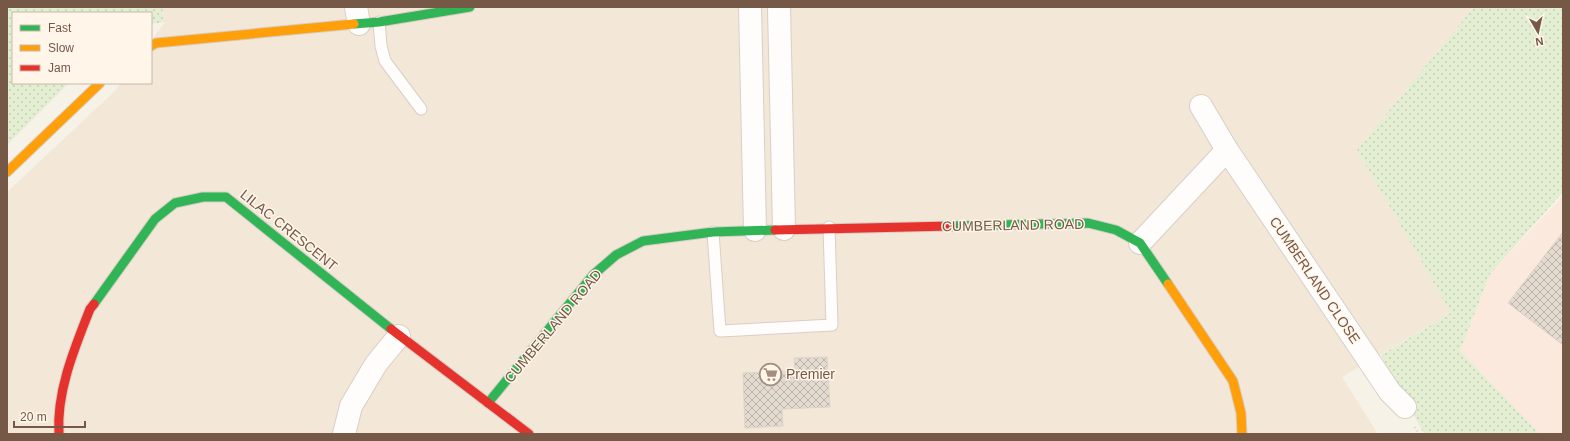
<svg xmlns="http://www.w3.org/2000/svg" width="1570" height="441" font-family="Helvetica,sans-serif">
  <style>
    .residential { fill: #f3e7d8 }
    .commercial { fill: #fbe9de }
    .grass { fill: url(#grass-dots) }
    .building { fill: url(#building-cross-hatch); stroke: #e0d4ca }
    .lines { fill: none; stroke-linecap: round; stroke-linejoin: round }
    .lane-casing { stroke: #d8cfc6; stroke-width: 13 }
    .street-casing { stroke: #d8cfc6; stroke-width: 24 }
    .fast-casing { stroke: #d8cdc4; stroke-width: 11 }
    .slow-casing { stroke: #d8cdc4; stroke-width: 11 }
    .jam-casing { stroke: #d8cdc4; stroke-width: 11 }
    .path { stroke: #dad2cb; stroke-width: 2.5; stroke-dasharray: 1 3; stroke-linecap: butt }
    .lane { stroke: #fefdfc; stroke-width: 11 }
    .street { stroke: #fefdfc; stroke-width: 22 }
    .fast { stroke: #30b455; stroke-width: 9 }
    .slow { stroke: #ff9f0a; stroke-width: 9 }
    .jam { stroke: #e5322d; stroke-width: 9 }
    .labels { text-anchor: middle; stroke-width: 3; stroke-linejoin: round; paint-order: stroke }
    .street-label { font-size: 14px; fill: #765847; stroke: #fff6e9 }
    .poi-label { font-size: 14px; fill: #765847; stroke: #fff6e9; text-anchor: start }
  </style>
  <defs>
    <pattern id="grass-dots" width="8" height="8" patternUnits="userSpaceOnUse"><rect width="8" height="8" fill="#e3eed2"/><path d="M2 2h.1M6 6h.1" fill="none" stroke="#c6ceb6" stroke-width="1.8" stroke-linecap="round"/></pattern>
    <pattern id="building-cross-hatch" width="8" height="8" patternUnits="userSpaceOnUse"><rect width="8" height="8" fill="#e3dad0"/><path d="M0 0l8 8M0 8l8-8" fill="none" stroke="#bdb4ab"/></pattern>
  </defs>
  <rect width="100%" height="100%" fill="#f7f2e8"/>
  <!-- residential -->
  <path class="residential" d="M162 7H1474L1357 150 1451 313 1342 377 1378 434H7V192L116 90 121 83H151V41L165 22Z"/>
  <!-- commercial -->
  <path class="commercial" d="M1563 196V434H1540L1460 351 1490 274Z"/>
  <!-- grass -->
  <g class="grass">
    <path d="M7 7H162L165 22 151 24V13H13V83H69L7 145Z"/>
    <path d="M1474 7H1563V192L1490 274 1460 351 1540 434H1424L1381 355 1451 313 1357 150Z"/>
  </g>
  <!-- building -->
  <g class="building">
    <path d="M1563 232V345L1508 303Z"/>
    <path d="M827 357 830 407 782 409 783 426 745 428 743 373 795 371 794 358Z"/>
  </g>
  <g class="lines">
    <defs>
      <g id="lane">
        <path d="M379 22 381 46 385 61 421 109"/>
        <path d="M713 232 720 331 832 325 829 227"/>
      </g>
      <g id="street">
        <path d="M356 7 359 24"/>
        <path d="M750 7 755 230"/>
        <path d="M779 7 784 229"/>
        <path d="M1201 106 1227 150"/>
        <path d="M1140 243 1227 150 1390 392 1405 407"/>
        <path d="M344 434 351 406 376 364 399 336"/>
      </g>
      <g id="fast">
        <path d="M354 24 379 22 470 7"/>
        <path d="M952 226 1088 223 1116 230 1140 243 1168 284"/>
        <path d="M94 304 155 219 175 203 203 197H226L391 329"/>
        <path d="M488 403 593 275 616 255 643 241 713 232 775 230"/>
      </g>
      <g id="slow">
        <path d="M151 46 156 43 354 24"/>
        <path d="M7 172 100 83"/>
        <path d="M1168 284 1233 381 1241 413 1242 434"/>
      </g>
      <g id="jam">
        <path d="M775 230 952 226"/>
        <path d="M391 329 529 434"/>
        <path d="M59 434C56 392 75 347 90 309L94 304"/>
      </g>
    </defs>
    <!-- lane casing -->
    <use href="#lane" class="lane-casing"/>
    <!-- street casing -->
    <use href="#street" class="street-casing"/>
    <!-- fast casing -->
    <use href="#fast" class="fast-casing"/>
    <!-- slow casing -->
    <use href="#slow" class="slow-casing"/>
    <!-- jam casing -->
    <use href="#jam" class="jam-casing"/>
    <!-- path -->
    <path class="path" d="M1415 427 1419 434"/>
    <!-- lane -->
    <use href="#lane" class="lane"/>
    <!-- street -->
    <use href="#street" class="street"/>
    <!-- fast -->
    <use href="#fast" class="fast"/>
    <!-- slow -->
    <use href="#slow" class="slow"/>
    <!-- jam -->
    <use href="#jam" class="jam"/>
  </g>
  <!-- icons -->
  <defs>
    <symbol id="supermarket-ring" viewBox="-11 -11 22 22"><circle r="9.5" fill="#fff6e9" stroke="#a38e7f" stroke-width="1.5"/><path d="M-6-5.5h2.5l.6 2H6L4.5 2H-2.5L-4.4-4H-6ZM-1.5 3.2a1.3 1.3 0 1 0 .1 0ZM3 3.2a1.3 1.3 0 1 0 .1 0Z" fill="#a38e7f"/></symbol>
  </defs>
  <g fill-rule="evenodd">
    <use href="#supermarket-ring" x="758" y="362" width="25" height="25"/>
  </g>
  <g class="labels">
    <!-- street labels -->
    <g class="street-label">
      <text transform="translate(1013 225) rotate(-1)" y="5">CUMBERLAND ROAD</text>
      <text transform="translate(289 230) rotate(39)" y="5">LILAC CRESCENT</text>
      <text transform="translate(1315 280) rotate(56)" y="5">CUMBERLAND CLOSE</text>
      <text transform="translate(553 326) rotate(-50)" y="5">CUMBERLAND ROAD</text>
    </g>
    <!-- poi labels -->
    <g class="poi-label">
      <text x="786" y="379">Premier</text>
    </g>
  </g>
  <!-- border -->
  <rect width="1570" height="441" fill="none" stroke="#765847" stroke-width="16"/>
  <!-- legend -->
  <rect x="12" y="12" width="140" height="72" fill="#fff6e9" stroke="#c8b7a8"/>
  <rect x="20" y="25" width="20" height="6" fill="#30b455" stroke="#c8b7a8"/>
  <text x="48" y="32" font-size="12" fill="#765847">Fast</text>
  <rect x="20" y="45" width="20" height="6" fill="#ff9f0a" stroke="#c8b7a8"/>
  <text x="48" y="52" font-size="12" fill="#765847">Slow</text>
  <rect x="20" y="65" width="20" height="6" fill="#e5322d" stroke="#c8b7a8"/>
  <text x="48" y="72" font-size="12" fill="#765847">Jam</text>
  <!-- north arrow -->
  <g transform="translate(1538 32) rotate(171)" stroke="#fff6e9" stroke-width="3" paint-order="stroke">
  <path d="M0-3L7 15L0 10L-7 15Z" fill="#765847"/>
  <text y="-6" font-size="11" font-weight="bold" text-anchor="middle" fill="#765847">N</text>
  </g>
  <!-- scale -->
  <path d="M14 421v6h71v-6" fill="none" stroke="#765847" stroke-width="2"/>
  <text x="20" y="421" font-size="12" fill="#765847" stroke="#fff6e9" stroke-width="3" paint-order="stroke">20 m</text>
</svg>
